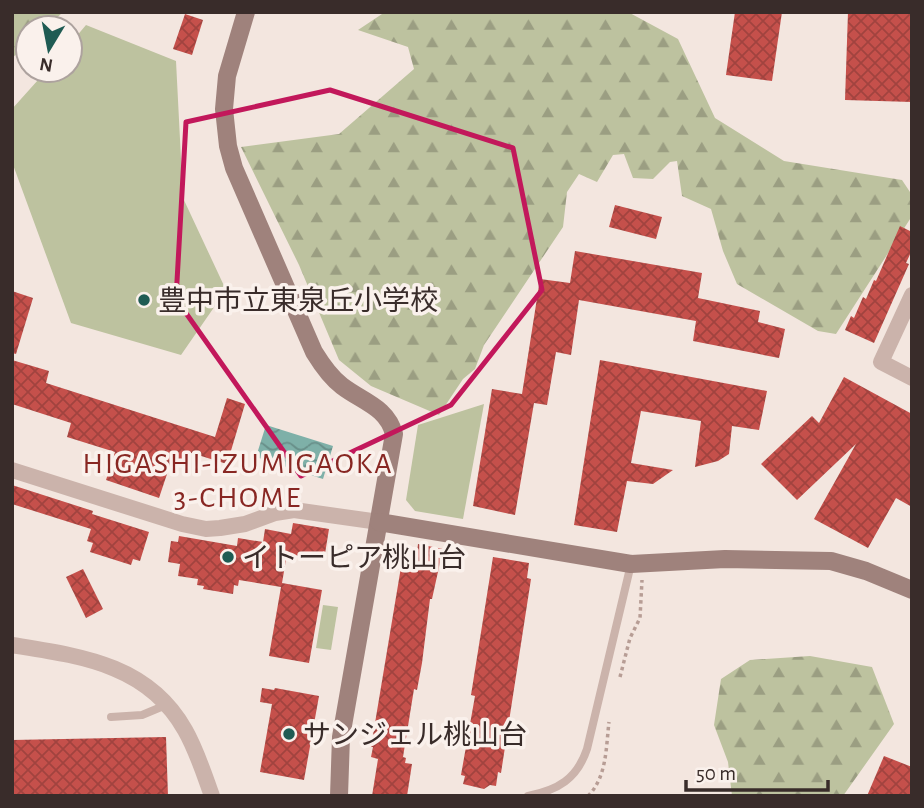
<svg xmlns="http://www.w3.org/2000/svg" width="924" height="808" font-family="'Alegreya Sans','Noto Sans JP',sans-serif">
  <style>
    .forest { fill: url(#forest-firs) }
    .park { fill: #bdc29f }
    .water { fill: url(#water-waves) }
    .building { fill: url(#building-cross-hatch) }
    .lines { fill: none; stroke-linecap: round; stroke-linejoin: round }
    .path { stroke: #b79d95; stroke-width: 3.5; stroke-dasharray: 3.5 3.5; stroke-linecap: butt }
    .lane { stroke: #cbb3ab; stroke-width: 8 }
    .street { stroke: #cbb3ab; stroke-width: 16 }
    .secondary { stroke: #9f827c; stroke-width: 18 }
    .marked { fill: none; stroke: #c2185b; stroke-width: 5; stroke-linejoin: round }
    .poi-dot { fill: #1f5b53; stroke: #faf1ec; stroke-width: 2.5 }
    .labels { text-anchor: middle; stroke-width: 7; stroke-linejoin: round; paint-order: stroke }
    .poi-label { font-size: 28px; fill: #392c2a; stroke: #faf1ec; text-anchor: start }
    .neighbourhood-label { font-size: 30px; letter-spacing: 2px; fill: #882723; stroke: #faf1ec }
  </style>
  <defs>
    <pattern id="forest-firs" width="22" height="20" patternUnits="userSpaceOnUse" patternTransform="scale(1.75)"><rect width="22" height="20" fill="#bdc29f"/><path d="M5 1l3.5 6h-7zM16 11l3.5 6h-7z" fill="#9b9e82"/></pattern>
    <pattern id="water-waves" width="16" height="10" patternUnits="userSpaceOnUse" patternTransform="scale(1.75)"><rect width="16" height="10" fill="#7eb0a8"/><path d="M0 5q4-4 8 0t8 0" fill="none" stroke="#688f89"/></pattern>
    <pattern id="building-cross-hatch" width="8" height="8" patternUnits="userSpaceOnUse" patternTransform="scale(1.75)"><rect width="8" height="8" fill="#c5504b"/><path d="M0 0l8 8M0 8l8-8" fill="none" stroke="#a1433f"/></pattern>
  </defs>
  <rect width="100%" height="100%" fill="#f3e6df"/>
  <!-- forest -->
  <g class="forest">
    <path d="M12 12H63L46 28H28V44L12 58Z"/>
    <path d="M385 12H628L678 39 715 118 784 161 902 180 912 195V216L836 334 818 331 737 284 723 251 711 209 682 196 677 161 670 162 653 179 633 178 624 154 613 155 597 182 579 174 567 192 563 227 484 345 475 369 463 379 439 415 371 386 339 360 299 265 241 147 339 134 414 69 408 47 358 30Z"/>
    <path d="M810 656 872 667 894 724 843 796H732L728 762 714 725 721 679 750 660Z"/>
  </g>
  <!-- park -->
  <g class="park">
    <path d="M86 25 176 61 183 198 226 290 181 355 71 323 12 162V109L47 70H70V44Z"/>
    <path d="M484 404 463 519 415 511 406 500 418 425Z"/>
    <path d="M323 605 338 607 331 650 316 648Z"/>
  </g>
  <!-- water -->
  <path class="water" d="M266 425 333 446 323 479 256 457Z"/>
  <!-- building -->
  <g class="building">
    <path d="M735 12H782L772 81 726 75Z"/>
    <path d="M848 12H912V102L845 100Z"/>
    <path d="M185 14 203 20 192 55 173 49Z"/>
    <path d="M615 205 662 217 656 239 609 227Z"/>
    <path d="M900 226 912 232V250L906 263 909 264 874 343 845 330 851 316 854 318 863 297 866 299 874 280 876 281Z"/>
    <path d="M575 251 702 273 698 298 760 311 758 322 785 329 779 358 693 341 696 321 579 300 571 355 556 352 547 405 534 403 515 515 473 506 492 389 522 394 540 279 570 283Z"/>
    <path d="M12 291 33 298 16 354 12 353Z"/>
    <path d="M12 360 49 371 46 383 215 437 227 398 245 404 227 464 185 451 182 460 178 459 174 469 169 468 159 498 106 480 115 452 67 437 71 423 12 404Z"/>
    <path d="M600 360 767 391 759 430 732 426 729 454 718 461 695 467 701 421 641 411 631 463 673 470 653 484 627 481 617 532 574 525Z"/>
    <path d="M844 377 912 414V507L896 498 868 548 814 519 856 444 797 500 761 464 812 416 819 423Z"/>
    <path d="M12 485 93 511 92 514 149 532 140 561 133 559 131 565 90 552 93 543 87 541 91 529 12 504Z"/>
    <path d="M293 523 329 529 324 560 287 554 282 583 322 590 309 663 269 656 281 587 239 580 238 586 234 585 233 594 203 589 204 586 197 585 198 579 178 576 180 564 168 562 171 541 178 542 179 536 237 546 238 538 263 542 265 529 291 534Z"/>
    <path d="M418 544 443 549 432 599H430L422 663 417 690 414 689 403 757 406 758 405 763 412 764 407 796H372L378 759 371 757 373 747H371L401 567 409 569 413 551 417 552Z"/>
    <path d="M493 557 529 563 527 578 531 579 501 773 498 772 496 786 490 785 484 789 463 784 465 776 461 775 475 696 471 695Z"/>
    <path d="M83 569 103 609 86 618 66 577Z"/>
    <path d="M262 688 274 690 275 688 319 696 304 780 260 772 272 704 260 702Z"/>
    <path d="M166 737 168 796H12V740Z"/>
    <path d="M884 756 912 767V796H867Z"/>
  </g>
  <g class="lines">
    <!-- path -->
    <g class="path">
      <path d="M620 677 630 638 640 618 642 580"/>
      <path d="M588 796C607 777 606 747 609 722"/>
    </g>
    <!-- lane -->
    <g class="lane">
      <path d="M111 717 142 715 166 705"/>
      <path d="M528 796C558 790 577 779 587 749L631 564"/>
    </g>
    <!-- street -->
    <g class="street">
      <path d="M912 295 881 362 912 378"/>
      <path d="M12 470 182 524 206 529 220 528 245 524 275 513 294 510 379 522"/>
      <path d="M12 645C80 656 148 664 185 730 197 751 204 774 212 796"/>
    </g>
    <!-- secondary -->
    <g class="secondary">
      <path d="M246 12 227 76 224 109 228 146 234 168 314 352C322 365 330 377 342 386 363 402 387 407 394 434L341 737 339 796"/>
      <path d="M379 522 631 564 725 559 831 561 866 571 912 590"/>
    </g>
  </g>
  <!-- marked area -->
  <path class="marked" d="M330 90 513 148 542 290 451 405 301 476 176 299 186 122Z"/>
  <!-- markers -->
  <g class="poi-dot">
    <circle cx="144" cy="300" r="7"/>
    <circle cx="228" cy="557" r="7"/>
    <circle cx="289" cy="734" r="7"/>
  </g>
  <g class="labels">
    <!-- poi labels -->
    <g class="poi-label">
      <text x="158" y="310">豊中市立東泉丘小学校</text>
      <text x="242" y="567">イトーピア桃山台</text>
      <text x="303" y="744">サンジェル桃山台</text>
    </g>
    <!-- neighbourhood labels -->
    <g class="neighbourhood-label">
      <text x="238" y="473">HIGASHI-IZUMIGAOKA<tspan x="238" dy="34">3-CHOME</tspan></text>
    </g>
  </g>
  <!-- border -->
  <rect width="924" height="808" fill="none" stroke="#392c2a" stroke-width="28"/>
  <!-- north arrow -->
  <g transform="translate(49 49) rotate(190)"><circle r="33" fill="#faf1ec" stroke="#ada29e" stroke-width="2"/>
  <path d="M0-5L12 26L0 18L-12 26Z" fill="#1f5b53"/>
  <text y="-10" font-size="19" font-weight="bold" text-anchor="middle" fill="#392c2a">N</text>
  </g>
  <!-- scale -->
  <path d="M686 780v10h142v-10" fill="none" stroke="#392c2a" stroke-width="3.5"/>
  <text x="696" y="780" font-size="21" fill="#392c2a" stroke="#faf1ec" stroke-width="5" paint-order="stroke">50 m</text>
</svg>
